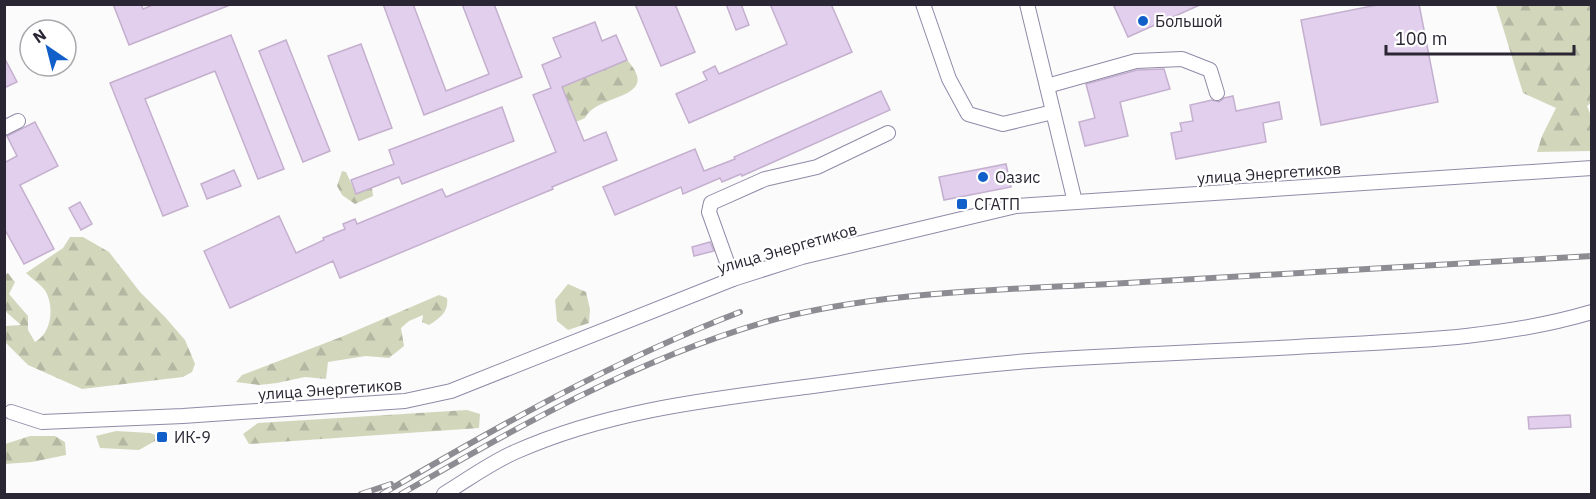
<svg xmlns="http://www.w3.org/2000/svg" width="1596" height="499" font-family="'IBM Plex Sans',sans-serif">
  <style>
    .forest { fill: url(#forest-firs) }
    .building { fill: #e2ceed; stroke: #c4b0ce; stroke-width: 1.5 }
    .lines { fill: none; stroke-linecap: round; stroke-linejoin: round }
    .minor-casing { stroke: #9289a8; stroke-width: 16 }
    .minor { stroke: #fff; stroke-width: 14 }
    .rail-casing { stroke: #8e8c93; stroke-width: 6 }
    .rail { stroke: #fff; stroke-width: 4; stroke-dasharray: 11; stroke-linecap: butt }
    .poi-dot { fill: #125fc9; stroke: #fff; stroke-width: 2 }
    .labels { text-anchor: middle; stroke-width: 4.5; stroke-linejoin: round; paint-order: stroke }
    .poi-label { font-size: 16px; fill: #2a2633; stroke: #fff; text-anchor: start }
    .street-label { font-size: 16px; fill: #2a2633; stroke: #fff }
  </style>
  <defs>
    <pattern id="forest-firs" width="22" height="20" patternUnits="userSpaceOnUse" patternTransform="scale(1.5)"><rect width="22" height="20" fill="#d2d7bc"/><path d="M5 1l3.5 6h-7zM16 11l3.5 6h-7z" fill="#b4b8a2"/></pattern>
  </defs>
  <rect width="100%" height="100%" fill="#fbfbfb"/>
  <!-- forest -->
  <g class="forest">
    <path d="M1496 5H1591L1592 102 1587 106 1591 116V151L1537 152 1542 136 1556 108 1523 93Z"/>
    <path d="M627 60C663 100 597 93 585 118L576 122 562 87Z"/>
    <path d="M342 171 346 172 356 194 372 188 373 196 355 204 342 195 337 186Z"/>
    <path d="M70 237H83L109 252 140 292 165 317 185 340 195 364 192 372 183 377 82 389 28 365 5 342V326L21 325 5 311V275L8 273 15 282 9 294 28 316V330L35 342C51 333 54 310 47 294 44 286 32 279 26 273L63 248Z"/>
    <path d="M568 284 586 292 590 309 589 323 568 330 557 321 555 300Z"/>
    <path d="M439 295 447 298C449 312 440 318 429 325L422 322 423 315 409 321 401 328 404 346 389 358 366 356 328 362 326 379 305 377 277 383 259 385 236 382 242 375 341 337Z"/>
    <path d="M467 410 480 414 479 428 249 444 243 434 258 423Z"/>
    <path d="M116 431 150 433 162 437 139 450 100 448 96 436Z"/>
    <path d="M30 436H55L65 442 66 455 32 462 5 464V444Z"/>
  </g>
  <!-- building -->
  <g class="building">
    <path d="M113 4H141L143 9 155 4 230 5 129 45Z"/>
    <path d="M383 4H413L446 91 489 74 462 4H494L522 77 424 115Z"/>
    <path d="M635 4H675L695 52 661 66Z"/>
    <path d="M726 4H741L749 25 736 30Z"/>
    <path d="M770 4H831L852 52 689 123 676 94 707 80 703 72 715 66 719 74 787 44Z"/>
    <path d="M1113 4H1202L1128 37Z"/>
    <path d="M1382 4H1419L1438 102 1321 125 1301 20Z"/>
    <path d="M595 22 602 41 616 35 627 60 562 87 584 141 606 132 617 160 552 187 553 189 340 278 333 261 230 308 204 251 279 216 296 253 324 240 323 238 345 229 343 224 355 219 357 224 442 189 446 197 556 152 533 95 551 88 542 65 561 57 553 38Z"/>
    <path d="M231 35 284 169 258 179 215 71 145 99 188 206 163 216 110 83Z"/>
    <path d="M286 40 330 151 303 162 259 51Z"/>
    <path d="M361 44 392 128 359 140 328 56Z"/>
    <path d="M4 57 17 82 4 88Z"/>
    <path d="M1164 69 1170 89 1120 102 1128 136 1085 146 1079 122 1095 118 1086 84 1137 70Z"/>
    <path d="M881 91 890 110 742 176 741 174 722 182 720 178 683 194 681 187 615 215 603 187 695 149 704 171 735 159 734 157Z"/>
    <path d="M1233 96 1236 111 1279 102 1282 119 1263 123 1266 142 1176 159 1171 133 1182 131 1180 123 1193 121 1190 105 1212 100 1219 102 1224 98Z"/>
    <path d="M502 107 514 141 402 184 399 177 356 194 351 180 394 164 389 150Z"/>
    <path d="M35 122 58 166 20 185 54 249 24 264 4 228V163L17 156 7 136Z"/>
    <path d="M1006 164 1011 187 944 200 939 177Z"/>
    <path d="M234 170 241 186 207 199 201 184Z"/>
    <path d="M80 202 92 224 81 230 69 208Z"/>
    <path d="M710 242 714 251 694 256 692 247Z"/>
    <path d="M1570 415 1571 427 1529 429 1528 417Z"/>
  </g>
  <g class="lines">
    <defs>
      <g id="minor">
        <path d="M923 4 949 79 968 114 1003 124 1053 112"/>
        <path d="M1027 4 1075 202"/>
        <path d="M1047 86 1136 61 1182 59 1210 70 1217 93"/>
        <path d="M4 128 18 121"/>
        <path d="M733 279 709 212 711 203 765 179 817 167 888 133"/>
        <path d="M11 412 42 422 183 416 405 401 451 391 733 279 802 257 1016 206 1592 168"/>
        <path d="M444 494C467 480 490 463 515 452 609 410 712 399 813 386 885 376 957 367 1029 361 1123 354 1218 352 1312 346 1406 341 1501 339 1592 312"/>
      </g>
    </defs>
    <!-- minor casing -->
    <use href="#minor" class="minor-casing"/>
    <!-- minor -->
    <use href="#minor" class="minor"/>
    <defs>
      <g id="rail">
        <path d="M361 494 391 484"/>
        <path d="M382 494C499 426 613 361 740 312"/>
        <path d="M401 494C517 427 635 360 765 322 872 292 997 290 1109 284 1270 275 1431 265 1592 256"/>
      </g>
    </defs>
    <!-- rail casing -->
    <use href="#rail" class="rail-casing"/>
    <!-- rail -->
    <use href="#rail" class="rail"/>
  </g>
  <!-- markers -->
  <g class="poi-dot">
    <circle cx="1143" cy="21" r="6"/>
    <circle cx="983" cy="177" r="6"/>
    <rect x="956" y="198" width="12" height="12" rx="3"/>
    <rect x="156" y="431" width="12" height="12" rx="3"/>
  </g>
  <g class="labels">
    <!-- poi labels -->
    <g class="poi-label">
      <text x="1155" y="27">Большой</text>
      <text x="995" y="183">Оазис</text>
      <text x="974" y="210">СГАТП</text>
      <text x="174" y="443">ИК-9</text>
    </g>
    <!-- street labels -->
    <g class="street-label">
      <text transform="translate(1269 173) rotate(-4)" y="6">улица Энергетиков</text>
      <text transform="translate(787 248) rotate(-16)" y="6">улица Энергетиков</text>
      <text transform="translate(330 389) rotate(-4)" y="6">улица Энергетиков</text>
    </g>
  </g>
  <!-- border -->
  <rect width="1596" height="499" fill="none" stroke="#2a2633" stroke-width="12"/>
  <!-- north arrow -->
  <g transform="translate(48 48) rotate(325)"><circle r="28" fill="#ffffff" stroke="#aaa8ad" stroke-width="1.5"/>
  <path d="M0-4.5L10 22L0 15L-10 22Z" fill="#125fc9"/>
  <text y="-9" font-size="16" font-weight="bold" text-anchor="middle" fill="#2a2633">N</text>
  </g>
  <!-- scale -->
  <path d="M1386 45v9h188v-9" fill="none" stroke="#2a2633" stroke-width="3"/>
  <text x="1395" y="45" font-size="18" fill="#2a2633" stroke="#ffffff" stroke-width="4.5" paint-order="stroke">100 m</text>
</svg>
